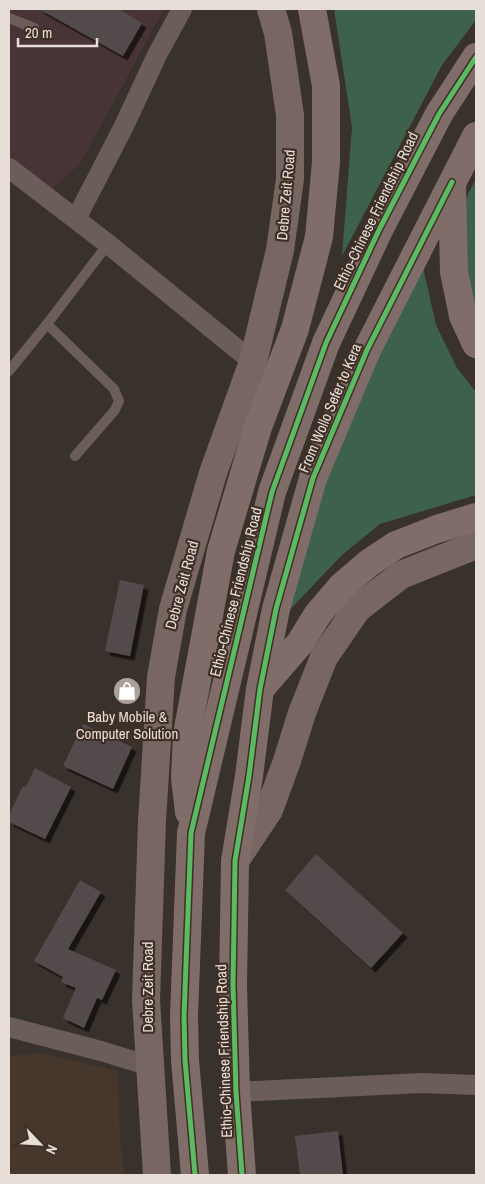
<svg xmlns="http://www.w3.org/2000/svg" width="485" height="1184" font-family="'Archivo Narrow',sans-serif">
  <style>
    .industrial { fill: #46372d }
    .education { fill: #483436 }
    .green { fill: #3d614a }
    .building { fill: #534c4c; filter: url(#shadow) }
    .lines { fill: none; stroke-linecap: round; stroke-linejoin: round }
    .service { stroke: #6b5d5a; stroke-width: 10 }
    .minor { stroke: #6b5d5a; stroke-width: 20 }
    .secondary { stroke: #786662; stroke-width: 28 }
    .primary { stroke: #806c68; stroke-width: 28 }
    .cycleway-casing { stroke: #3f3026; stroke-width: 8 }
    .cycleway { stroke: #5cba63; stroke-width: 5 }
    .labels { text-anchor: middle; stroke-width: 4.5; stroke-linejoin: round; paint-order: stroke }
    .street-label { font-size: 15px; fill: #e7ded7; stroke: #3f3026 }
    .poi-label { font-size: 15px; fill: #e7ded7; stroke: #3f3026 }
  </style>
  <defs>
    <filter id="shadow"><feDropShadow dx="4.5" dy="4.5" stdDeviation="0" flood-color="#0009"/></filter>
  </defs>
  <rect width="100%" height="100%" fill="#39312c"/>
  <!-- industrial -->
  <path class="industrial" d="M41 1053 118 1071 120 1141 125 1175H9V1056Z"/>
  <!-- education -->
  <path class="education" d="M9 9H164L80 164 48 192 9 163Z"/>
  <!-- green -->
  <g class="green">
    <path d="M334 9H476V20L442 65 342 256 352 127Z"/>
    <path d="M476 179V335L453 233 468 194Z"/>
    <path d="M422 263 436 325 457 368 476 392V495L380 524 342 555 282 618 326 469Z"/>
  </g>
  <!-- building -->
  <g class="building">
    <path d="M39 9H118L142 23 123 56Z"/>
    <path d="M120 580 144 585 130 656 105 651Z"/>
    <path d="M83 724 132 747 113 789 63 766Z"/>
    <path d="M35 768 71 787 45 839 9 822V815L23 786 26 787Z"/>
    <path d="M316 854 403 933 371 968 285 890Z"/>
    <path d="M80 880 101 892 68 949 116 970 102 1000 97 998 84 1028 63 1018 76 988 61 982 63 977 34 961Z"/>
    <path d="M338 1131 343 1175H300L295 1136Z"/>
  </g>
  <g class="lines">
    <!-- service -->
    <g class="service">
      <path d="M9 18 34 28"/>
      <path d="M9 371 47 324"/>
      <path d="M75 456 115 410 119 401 114 389 47 324 108 244"/>
    </g>
    <!-- minor -->
    <g class="minor">
      <path d="M9 168 108 244 253 362"/>
      <path d="M76 219 124 126 157 55 182 9"/>
      <path d="M9 1027 101 1051 150 1066"/>
      <path d="M236 1092 421 1083 476 1085"/>
    </g>
    <!-- secondary -->
    <g class="secondary">
      <path d="M235 861 269 810 287 761 302 713 324 657 357 609 401 575 476 545"/>
      <path d="M157 1175 146 1000 152 821 161 677 173 609 213 473 253 362 280 250 290 179V115L278 33 271 9"/>
    </g>
    <!-- primary -->
    <g class="primary">
      <path d="M452 184 454 272 463 316 476 344"/>
      <path d="M261 688 300 643 318 614 341 587 369 563 396 545 437 529 476 517"/>
      <path d="M189 812 185 778 187 734 221 551 258 427 295 329 319 237 326 162V86L312 9"/>
      <path d="M195 1175 185 1060 184 1016 191 833 272 492 326 343 379 230 439 114 476 57"/>
      <path d="M242 1175 236 1092 233 985 235 861 249 776 260 689 276 609 313 478 367 350 476 136"/>
    </g>
    <defs>
      <g id="cycleway">
        <path d="M195 1175 185 1060 184 1016 191 833 272 492 326 343 379 230 439 114 476 57"/>
        <path d="M242 1175 236 1092 233 985 235 861 249 776 260 689 276 609 313 478 367 350 452 182"/>
      </g>
    </defs>
    <!-- cycleway casing -->
    <use href="#cycleway" class="cycleway-casing"/>
    <!-- cycleway -->
    <use href="#cycleway" class="cycleway"/>
  </g>
  <!-- icons -->
  <defs>
    <symbol id="shop-disc" viewBox="-11 -11 22 22"><circle r="9.5" fill="#aaa19b" stroke="#3f3026"/><path d="M-5-2.5h2.3a2.7 3.5 0 0 1 5.4 0H5L5.5 6h-11ZM-1.5-2.5h3a1.5 2.3 0 0 0-3 0Z" fill="#fff"/></symbol>
  </defs>
  <g fill-rule="evenodd">
    <use href="#shop-disc" x="111" y="675" width="32" height="32"/>
  </g>
  <g class="labels">
    <!-- street labels -->
    <g class="street-label">
      <text transform="translate(286 195) rotate(-85)" y="5">Debre Zeit Road</text>
      <text transform="translate(376 211) rotate(-64)" y="5">Ethio-Chinese Friendship Road</text>
      <text transform="translate(330 408) rotate(-67)" y="5">From Wollo Sefer to Kera</text>
      <text transform="translate(182 585) rotate(-75)" y="5">Debre Zeit Road</text>
      <text transform="translate(236 592) rotate(-76)" y="5">Ethio-Chinese Friendship Road</text>
      <text transform="translate(148 987) rotate(-90)" y="5">Debre Zeit Road</text>
      <text transform="translate(224 1051) rotate(-92)" y="5">Ethio-Chinese Friendship Road</text>
    </g>
    <!-- poi labels -->
    <g class="poi-label">
      <text x="127" y="722">Baby Mobile &amp;<tspan x="127" dy="17">Computer Solution</tspan></text>
    </g>
  </g>
  <!-- border -->
  <rect width="485" height="1184" fill="none" stroke="#e7ded7" stroke-width="20"/>
  <!-- north arrow -->
  <g transform="translate(40 1144) rotate(115)" stroke="#3f3026" stroke-width="4" paint-order="stroke">
  <path d="M0-4L9 19L0 12L-9 19Z" fill="#e7ded7"/>
  <text y="-8" font-size="14" font-weight="bold" text-anchor="middle" fill="#e7ded7">N</text>
  </g>
  <!-- scale -->
  <path d="M18 38v8h79v-8" fill="none" stroke="#e7ded7" stroke-width="2.5"/>
  <text x="25" y="38" font-size="15" fill="#e7ded7" stroke="#3f3026" stroke-width="4" paint-order="stroke">20 m</text>
</svg>
